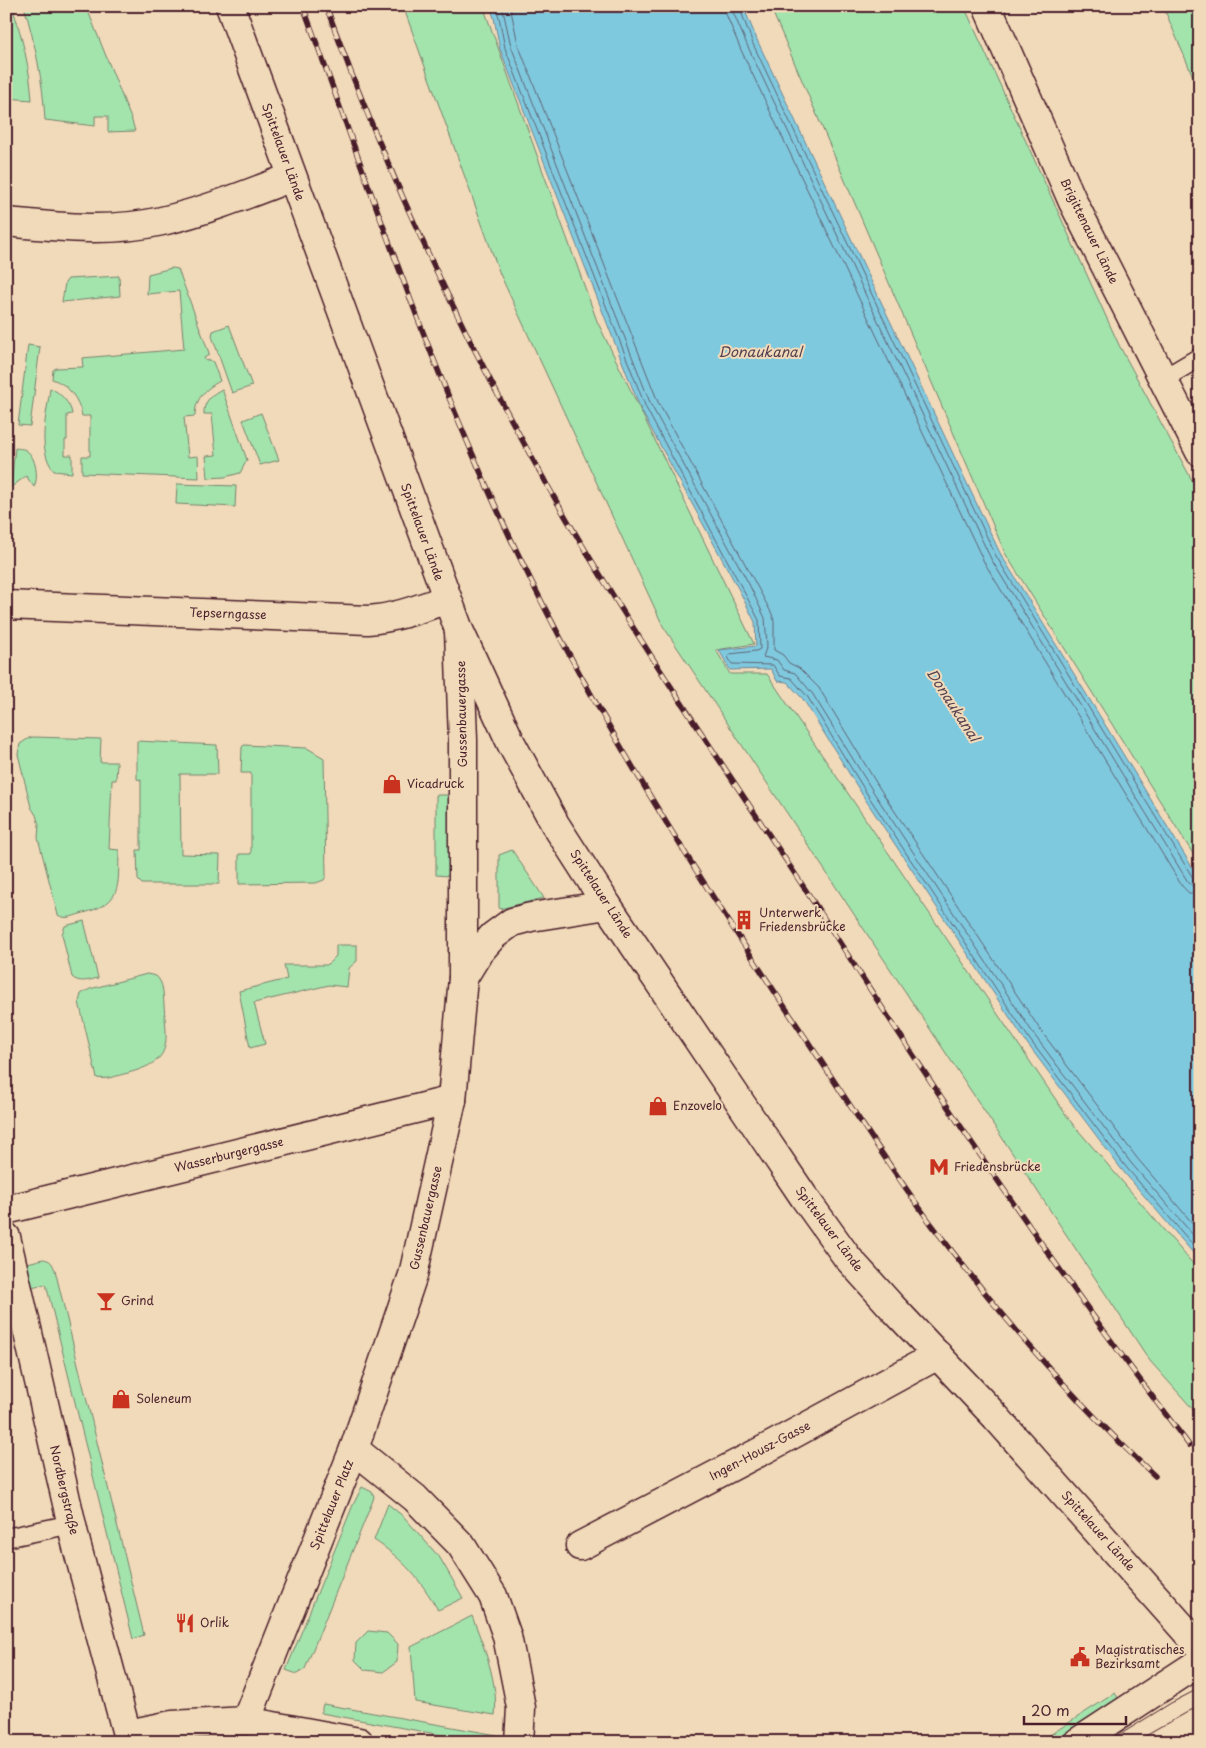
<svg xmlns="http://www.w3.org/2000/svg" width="1206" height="1748" font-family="'Playpen Sans',sans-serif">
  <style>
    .green { fill: #a3e4ad; stroke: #76826c }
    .water { fill: #7fc9df; stroke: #6a8597 }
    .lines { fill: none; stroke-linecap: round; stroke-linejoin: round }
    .shore { stroke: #5f6373; stroke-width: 1 }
    .service-casing { stroke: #4a1f2b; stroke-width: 21 }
    .minor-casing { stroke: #4a1f2b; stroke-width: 31 }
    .secondary-casing { stroke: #4a1f2b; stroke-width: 31 }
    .primary-casing { stroke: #4a1f2b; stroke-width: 31 }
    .service { stroke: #f1dab9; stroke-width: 18 }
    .minor { stroke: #f1dab9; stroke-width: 28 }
    .secondary { stroke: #f1dab9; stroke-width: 28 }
    .primary { stroke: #f1dab9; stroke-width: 28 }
    .tram { stroke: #4a1f2b; stroke-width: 1 }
    .rail-casing { stroke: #4a1f2b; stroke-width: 5.5 }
    .rail { stroke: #f1dab9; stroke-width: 4; stroke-dasharray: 11; stroke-linecap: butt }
    .labels { text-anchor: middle; stroke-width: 4; stroke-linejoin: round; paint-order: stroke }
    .street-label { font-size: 12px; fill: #4a1f2b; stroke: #f1dab9 }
    .poi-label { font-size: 12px; fill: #4a1f2b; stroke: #f1dab9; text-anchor: start }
    .water-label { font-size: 14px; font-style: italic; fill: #55414f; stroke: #f1dab9 }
  </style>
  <rect width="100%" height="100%" fill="#f1dab9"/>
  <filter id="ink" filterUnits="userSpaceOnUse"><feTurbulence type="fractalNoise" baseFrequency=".02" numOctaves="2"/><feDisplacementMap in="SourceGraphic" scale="10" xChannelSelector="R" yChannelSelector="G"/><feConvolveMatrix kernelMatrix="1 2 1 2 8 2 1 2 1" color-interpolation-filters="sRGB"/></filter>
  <g filter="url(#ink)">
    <!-- green -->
    <g class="green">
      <path d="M6 6H12C22 37 30 68 32 100L6 98Z"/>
      <path d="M24 6H86L132 121 135 131 108 132V116H95V126L45 120C43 81 35 43 24 6Z"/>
      <path d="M403 6H483L597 321 754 644 716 650 730 674H767L1071 1122 1200 1272V1417L1150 1361 663 626 500 274Z"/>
      <path d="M770 6H964L1119 345 1200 495V865L1005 553Z"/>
      <path d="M1163 6H1200V93Z"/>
      <path d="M172 268 178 269 209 353V355L204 358 206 361 210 360 213 362 220 381C205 389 195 399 195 416L184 417 188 457 198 456 199 478 82 473V456H90V416H82C79 399 68 384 52 379L53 370 56 368 83 367 82 358 184 349 179 291 147 294 148 274Z"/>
      <path d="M119 276 120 296 62 302 65 283 68 279Z"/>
      <path d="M229 325 252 386 232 393 212 336 213 331Z"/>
      <path d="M28 345 40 347 30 426 18 425Z"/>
      <path d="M50 388C60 392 71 404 72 414L67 415V440H65V455H72V473L54 471C36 448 47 415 50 388Z"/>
      <path d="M222 389 247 460 240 473 225 477 208 478 206 456 216 455 212 414H204C203 402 212 394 222 389Z"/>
      <path d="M261 413 279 460 260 465 243 420Z"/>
      <path d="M15 448C19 449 24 448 27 451 36 457 39 478 34 487L26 476 6 491V485H11Z"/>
      <path d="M177 484 236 486 235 507 176 504Z"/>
      <path d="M33 737 101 739 100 762H117L116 780H112L109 849 119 850C118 889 123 903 80 914 73 916 65 920 58 915L38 838 39 825 36 815 31 807 18 754 20 744 29 738Z"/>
      <path d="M137 741 217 745 218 774H180L181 854 220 855 219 884H142L138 880 137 850H141V780L137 779Z"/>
      <path d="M244 745 307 748 324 758 326 876 324 880 316 883 239 884V854H251V773H241L242 747Z"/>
      <path d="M436 795H454L449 876 436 875Z"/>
      <path d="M512 850 544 898 500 909 499 907V855Z"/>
      <path d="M84 921 98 978C89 980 80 984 72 977L62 934 65 926Z"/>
      <path d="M336 945H357V961L349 968 347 987 329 985 254 1003 265 1044 250 1048 239 991 287 979 284 965H327L336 956Z"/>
      <path d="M147 974 156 976C164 983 163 994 164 1005 167 1045 173 1061 128 1073 118 1075 108 1080 97 1078L79 1002 81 994 90 989Z"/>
      <path d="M43 1259C51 1260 52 1263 55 1270L144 1635 133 1639 46 1284 31 1287 20 1265Z"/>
      <path d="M362 1487 372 1492 374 1496 373 1500 305 1669 297 1674 286 1670 353 1505Z"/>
      <path d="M388 1504 404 1517 440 1558 463 1598 438 1610C420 1579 404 1560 374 1540Z"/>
      <path d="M472 1616C483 1644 499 1684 495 1715L415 1702 411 1647Z"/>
      <path d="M368 1631 387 1633 398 1644 397 1662 383 1672 365 1670 355 1660 356 1643Z"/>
      <path d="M1115 1693 1121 1703 1062 1742H1039Z"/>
      <path d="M323 1704 497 1735V1742H480L321 1713Z"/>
    </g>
    <!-- water -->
    <path class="water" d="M490 6H743L758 42 1000 553 1200 880V1261L1122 1170 1026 1042 865 799 803 699 787 682 777 681 771 669 730 670 719 650 756 646 755 622 739 590 641 410 500 49 494 18Z"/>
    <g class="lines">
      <!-- shore -->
      <g class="shore">
        <path d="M495 6 499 17 505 48 646 408 759 620 760 649 756 651 730 654 728 657 732 664 773 665 780 676 791 678 807 696 869 797 1030 1040 1126 1167 1200 1253"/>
        <path d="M502 6 511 46 651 405 749 584 765 618 767 645 763 657 777 660 784 670 795 673 812 693 874 793 1035 1036 1131 1163 1200 1243"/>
        <path d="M510 6 518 44 658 402 772 614 774 621V650L783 655 789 663 799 668 819 688 880 789 1041 1031 1137 1158 1200 1232"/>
        <path d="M725 6 726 14 741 50 984 562 1182 886 1189 893 1200 895"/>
        <path d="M733 6V12L748 47 991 559 1188 882 1193 886 1200 887"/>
        <path d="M739 6 753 44 996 556 1193 878 1200 881"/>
      </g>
      <defs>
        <g id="service">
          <path d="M1163 379 1200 357"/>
          <path d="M6 1538 72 1524"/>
        </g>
        <g id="minor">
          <path d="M6 222C58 227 110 233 162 221 206 211 250 193 292 177"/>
          <path d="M6 605 368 620C396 618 421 608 447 599"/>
          <path d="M463 978 479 952 493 936 512 922 531 917 607 905"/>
          <path d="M6 1210 452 1100"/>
          <path d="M6 1237 76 1543 129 1742"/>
          <path d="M354 1449 415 1498 461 1545 493 1596 507 1636 518 1691 521 1708 519 1742"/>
          <path d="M580 1546 773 1445 938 1355"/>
          <path d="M246 1721 354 1449 413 1275 452 1100 463 978V740L459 631"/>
          <path d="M128 1734 172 1725 246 1721 359 1742"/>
        </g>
        <path id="secondary" d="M1078 1742 1200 1662"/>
        <g id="primary">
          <path d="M230 6 459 630 511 743 555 824 607 905 804 1197 847 1257 892 1307 994 1415 1200 1647"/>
          <path d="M987 6 1073 202 1200 452"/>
        </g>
      </defs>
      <!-- service casing -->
      <use href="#service" class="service-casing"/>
      <!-- minor casing -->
      <use href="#minor" class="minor-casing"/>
      <!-- secondary casing -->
      <use href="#secondary" class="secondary-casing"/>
      <!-- primary casing -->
      <use href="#primary" class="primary-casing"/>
      <!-- service -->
      <use href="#service" class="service"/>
      <!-- minor -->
      <use href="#minor" class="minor"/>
      <!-- secondary -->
      <use href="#secondary" class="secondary"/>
      <!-- primary -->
      <use href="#primary" class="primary"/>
      <!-- tram -->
      <g class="tram">
        <path d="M1108 1742 1171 1703 1200 1688"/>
        <path d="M1135 1742 1200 1705"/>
      </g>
      <defs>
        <g id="rail">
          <path d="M303 6C367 179 425 353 502 520 590 711 704 887 821 1061 857 1116 893 1172 932 1225 999 1314 1073 1400 1155 1476"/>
          <path d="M326 6C388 176 464 340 554 497 631 631 719 759 805 889 860 974 915 1059 972 1143 1042 1246 1114 1347 1189 1445"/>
        </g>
      </defs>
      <!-- rail casing -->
      <use href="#rail" class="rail-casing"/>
      <!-- rail -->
      <use href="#rail" class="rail"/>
    </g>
  </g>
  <!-- icons -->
  <defs>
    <symbol id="shop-bare" viewBox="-9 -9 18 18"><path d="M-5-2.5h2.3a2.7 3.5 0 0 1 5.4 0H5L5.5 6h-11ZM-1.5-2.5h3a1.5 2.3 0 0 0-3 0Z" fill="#c8321e" stroke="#f1dab9" stroke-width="2.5" paint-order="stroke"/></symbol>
    <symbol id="building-bare" viewBox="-9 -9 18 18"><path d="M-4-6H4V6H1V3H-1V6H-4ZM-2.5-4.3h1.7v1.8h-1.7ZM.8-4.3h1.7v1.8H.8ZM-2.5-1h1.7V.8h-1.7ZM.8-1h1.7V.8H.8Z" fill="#c8321e" stroke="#f1dab9" stroke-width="2.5" paint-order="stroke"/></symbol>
    <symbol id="metro-bare" viewBox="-9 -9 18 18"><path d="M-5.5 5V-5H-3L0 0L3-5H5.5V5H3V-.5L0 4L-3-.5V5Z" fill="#c8321e" stroke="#f1dab9" stroke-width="2.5" paint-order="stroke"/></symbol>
    <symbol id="bar-bare" viewBox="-9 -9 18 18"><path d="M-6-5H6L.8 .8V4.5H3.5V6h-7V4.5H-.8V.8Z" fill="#c8321e" stroke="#f1dab9" stroke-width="2.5" paint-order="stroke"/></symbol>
    <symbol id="restaurant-bare" viewBox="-9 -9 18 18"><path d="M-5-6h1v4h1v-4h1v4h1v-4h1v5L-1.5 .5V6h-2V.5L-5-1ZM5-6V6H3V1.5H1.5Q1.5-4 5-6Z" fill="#c8321e" stroke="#f1dab9" stroke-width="2.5" paint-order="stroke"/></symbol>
    <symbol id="civic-bare" viewBox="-9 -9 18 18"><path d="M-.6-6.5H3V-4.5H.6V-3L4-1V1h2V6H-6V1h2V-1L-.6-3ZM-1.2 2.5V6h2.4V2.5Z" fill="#c8321e" stroke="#f1dab9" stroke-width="2.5" paint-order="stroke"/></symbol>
  </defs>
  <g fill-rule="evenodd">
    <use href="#shop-bare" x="378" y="770" width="28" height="28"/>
    <use href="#building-bare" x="730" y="906" width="28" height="28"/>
    <use href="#shop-bare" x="644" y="1092" width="28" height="28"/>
    <use href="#metro-bare" x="925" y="1153" width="28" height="28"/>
    <use href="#bar-bare" x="92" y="1287" width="28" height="28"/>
    <use href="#shop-bare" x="107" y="1385" width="28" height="28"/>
    <use href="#restaurant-bare" x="171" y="1609" width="28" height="28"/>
    <use href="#civic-bare" x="1066" y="1643" width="28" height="28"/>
  </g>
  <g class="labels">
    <!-- street labels -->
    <g class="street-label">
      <text transform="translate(283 152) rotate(70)" y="4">Spittelauer Lände</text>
      <text transform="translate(1089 231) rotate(64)" y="4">Brigittenauer Lände</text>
      <text transform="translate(422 532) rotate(70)" y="4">Spittelauer Lände</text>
      <text transform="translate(228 614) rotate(2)" y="4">Tepserngasse</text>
      <text transform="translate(462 714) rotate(-91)" y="4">Gussenbauergasse</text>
      <text transform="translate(601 894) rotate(57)" y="4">Spittelauer Lände</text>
      <text transform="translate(229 1155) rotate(-14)" y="4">Wasserburgergasse</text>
      <text transform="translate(426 1218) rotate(-77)" y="4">Gussenbauergasse</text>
      <text transform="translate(829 1229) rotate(53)" y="4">Spittelauer Lände</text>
      <text transform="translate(760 1451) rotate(-28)" y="4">Ingen-Housz-Gasse</text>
      <text transform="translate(64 1490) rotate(77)" y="4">Nordbergstraße</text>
      <text transform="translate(332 1505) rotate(-68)" y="4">Spittelauer Platz</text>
      <text transform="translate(1098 1531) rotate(48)" y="4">Spittelauer Lände</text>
    </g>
    <!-- poi labels -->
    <g class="poi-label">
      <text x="407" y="788">Vicadruck</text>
      <text x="759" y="917">Unterwerk<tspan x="759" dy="14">Friedensbrücke</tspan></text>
      <text x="673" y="1110">Enzovelo</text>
      <text x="954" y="1171">Friedensbrücke</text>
      <text x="121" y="1305">Grind</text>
      <text x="136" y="1403">Soleneum</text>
      <text x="200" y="1627">Orlik</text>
      <text x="1095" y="1654">Magistratisches<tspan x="1095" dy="14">Bezirksamt</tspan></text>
    </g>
    <!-- water labels -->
    <g class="water-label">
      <text x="760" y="357">Donaukanal</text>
      <text transform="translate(953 705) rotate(57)" y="5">Donaukanal</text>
    </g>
  </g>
  <!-- margin -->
  <rect width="1206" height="1748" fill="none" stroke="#f1dab9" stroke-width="25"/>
  <rect x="12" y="12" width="1181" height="1723" fill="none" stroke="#4a1f2b" stroke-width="2" filter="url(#ink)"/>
  <!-- scale -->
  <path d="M1024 1716v8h102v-8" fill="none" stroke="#4a1f2b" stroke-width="2.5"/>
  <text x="1031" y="1716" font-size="15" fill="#4a1f2b" stroke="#f1dab9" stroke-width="4" paint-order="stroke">20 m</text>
</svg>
